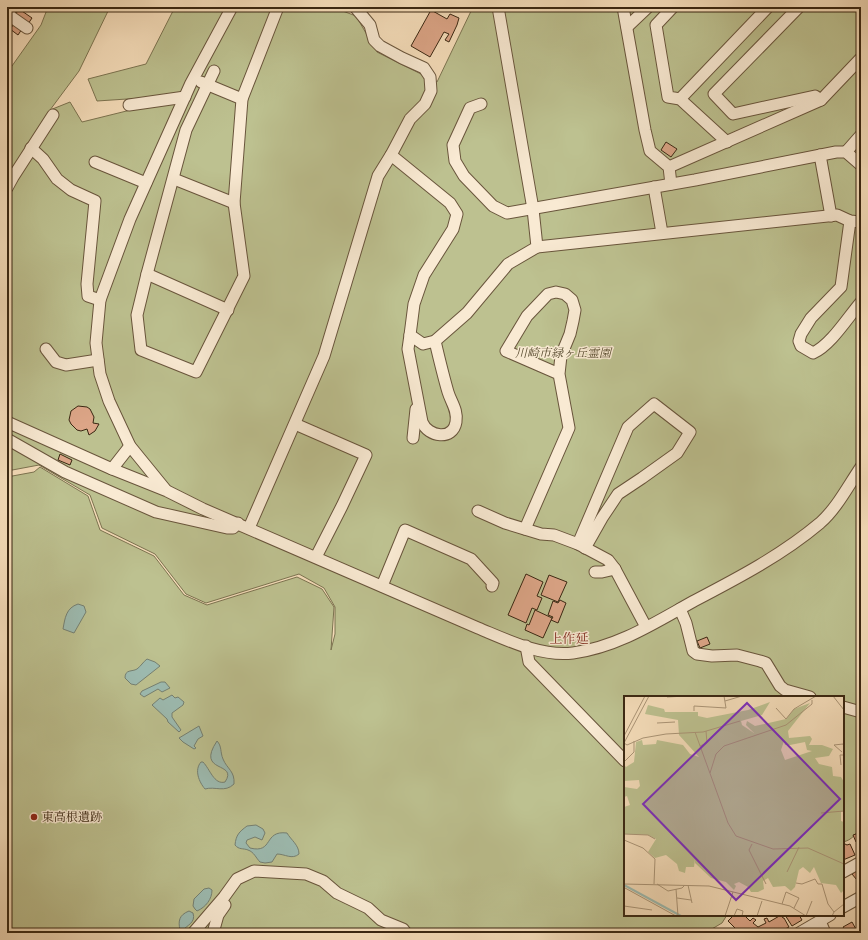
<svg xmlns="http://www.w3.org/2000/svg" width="868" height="940" font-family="'Libre Caslon Text','Noto Serif JP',serif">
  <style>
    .green { fill: #bdc190; stroke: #7c7451 }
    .water { fill: #9dbcb2; stroke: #758072 }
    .building { fill: #dca587; stroke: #3a2712 }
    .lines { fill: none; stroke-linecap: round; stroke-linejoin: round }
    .minor-casing { stroke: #69553c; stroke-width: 13 }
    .minor { stroke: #f9ead3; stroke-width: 11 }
    .poi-dot { fill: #8f2418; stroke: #f9ead3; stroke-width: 1.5 }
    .labels { text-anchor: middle; stroke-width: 3; stroke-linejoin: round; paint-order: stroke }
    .park-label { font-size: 12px; font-style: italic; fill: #5b4e32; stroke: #f9ead3 }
    .poi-label { font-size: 12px; fill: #3a2712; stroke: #f9ead3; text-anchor: start }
    .neighbourhood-label { font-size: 13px; fill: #7a1f14; stroke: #f9ead3 }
    .inset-river { fill: none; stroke: #9dbcb2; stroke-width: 2 }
    .inset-road { fill: none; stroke: #ab9577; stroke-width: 1 }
    .view { fill: #7b2cbf; fill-opacity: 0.15; stroke: #7b2cbf; stroke-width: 2 }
    .inset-edge { fill: none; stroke: #3a2712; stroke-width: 2 }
  </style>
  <rect width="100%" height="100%" fill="#f6debb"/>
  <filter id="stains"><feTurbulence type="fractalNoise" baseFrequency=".005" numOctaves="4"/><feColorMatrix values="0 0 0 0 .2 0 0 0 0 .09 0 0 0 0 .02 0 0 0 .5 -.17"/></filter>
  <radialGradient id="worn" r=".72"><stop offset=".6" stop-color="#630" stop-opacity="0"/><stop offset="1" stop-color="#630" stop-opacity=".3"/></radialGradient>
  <!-- green -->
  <path class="green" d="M48 7H110L79 71 50 110 70 102 82 122 171 100 172 96 97 101 88 79 146 64 175 7H341L340 10 356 16 377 52 437 82 473 7H861V826C856 834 852 840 843 842V697H625V915H727L722 923 705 933H7V477L34 472 40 467 88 496 100 530 154 556 184 595 207 605 297 577 322 589 334 607 331 650 335 634V607L324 588 299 574 206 603 186 594 155 554 102 528 90 495 39 465 7 471V73L41 25Z"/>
  <!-- water -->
  <g class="water">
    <path d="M78 604 84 606 86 612 74 633 63 629C65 618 66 608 78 604Z"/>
    <path d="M147 659 155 662 160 666 136 685 131 684 125 678C125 669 132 672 137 669 141 666 143 662 147 659Z"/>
    <path d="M161 682H165L170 688 162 692 158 689 144 697 140 694 142 691Z"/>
    <path d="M172 695 175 698 178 697 184 702 183 705 172 713V717L181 730 179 732 168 722 167 719 152 705 160 698 163 700Z"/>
    <path d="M199 726 203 736 198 739 194 746 196 748 194 749 183 742 179 738Z"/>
    <path d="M217 741C222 746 220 752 223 759 227 769 235 771 234 784 225 793 215 786 205 789 199 782 194 770 201 762H203C210 769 214 785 225 782 239 761 195 774 217 741Z"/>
    <path d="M256 825 263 829 265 833 262 840 255 837 247 840 246 843 250 848C274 854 263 830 287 833 291 840 299 845 299 854 292 860 285 854 277 854L272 862 265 863 260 862C256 858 254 852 248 850 243 848 239 850 235 845 236 835 239 832 247 826Z"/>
    <path d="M209 888 212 890C212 899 206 907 197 911L195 909 193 906 194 899 204 889Z"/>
    <path d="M189 911 193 913C196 923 187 925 182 931L180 930C178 921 179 915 189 911Z"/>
  </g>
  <!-- building -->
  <g class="building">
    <path d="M19 9 32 18 28 24 15 15Z"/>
    <path d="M431 10 447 19 450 14 459 18 457 25 449 42 445 40 449 34 444 32 430 57 411 46Z"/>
    <path d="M14 24 22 29 18 35 10 29Z"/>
    <path d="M666 142 677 149 671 157 661 150Z"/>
    <path d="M78 406 87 407 90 409 94 417 93 423 99 424 95 431 89 435 87 429 81 431 77 430 71 424 69 420 71 411Z"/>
    <path d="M60 454 72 460 70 465 58 460Z"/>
    <path d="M526 574 543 582 537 596 542 598 537 610 532 608 526 623 508 615Z"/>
    <path d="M549 575 567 582 558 602 541 595Z"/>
    <path d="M560 600 566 603 558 623 551 620 553 617 548 615 553 601 558 603Z"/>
    <path d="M535 610 552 618 543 638 525 630 527 624 529 625Z"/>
    <path d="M707 637 710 644 700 648 697 641Z"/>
    <path d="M859 833 861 840 856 842 853 835Z"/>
    <path d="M843 843 847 845 850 844 855 855 843 860Z"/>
    <path d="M861 868V885L852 874Z"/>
    <path d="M734 915H744L750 921 753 918 756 920 753 923 758 927 766 923 764 919 767 918 769 922 781 915 783 918H784L789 927 778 933H758L754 928 749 933H740L728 921Z"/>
    <path d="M785 915H799L802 920 792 926Z"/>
    <path d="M852 922 857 931 855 933H847L843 927Z"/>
  </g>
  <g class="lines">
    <defs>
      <g id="minor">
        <path d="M12 7 7 14 27 28"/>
        <path d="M355 7 370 25 374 40 380 46 402 58 424 68 430 77 431 91 425 104 410 119 391 155"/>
        <path d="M623 7 645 130 650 151 669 167 671 184"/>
        <path d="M673 7 656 25 668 97 680 99 727 142"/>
        <path d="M799 7 714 94 733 114 815 96 821 100"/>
        <path d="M627 27 648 7"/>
        <path d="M214 71 186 130 147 274 137 315 141 350 196 372 244 276 234 203 242 99 278 7"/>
        <path d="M201 82 242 99"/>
        <path d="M680 99 768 7"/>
        <path d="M481 104 470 108 453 145 455 161 464 176 493 206 507 213 695 180 836 152H846L861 165"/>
        <path d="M129 105 185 97"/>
        <path d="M31 148 43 159 57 179 71 190 95 201 87 284 88 296 100 300"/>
        <path d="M846 152 861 135"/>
        <path d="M820 155 831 216"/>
        <path d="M95 162 146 183"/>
        <path d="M669 167 821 100 861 58"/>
        <path d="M174 179 234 203"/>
        <path d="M654 187 662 233"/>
        <path d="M7 188 13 177 53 115"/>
        <path d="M850 221 841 287 811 318 801 334 799 341 801 346 813 353C831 345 848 317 861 302"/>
        <path d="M537 247 837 215 850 221 861 222"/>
        <path d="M147 274 228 310"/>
        <path d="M410 335 408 349 422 422C428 437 453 441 456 422 458 410 451 402 448 392 443 375 439 358 435 341"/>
        <path d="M46 349 56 362 66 365 98 360"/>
        <path d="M7 422 112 469 167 491 203 509 478 628C507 640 541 657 573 653 618 647 656 622 694 601 738 578 782 555 820 523 837 508 848 486 861 467"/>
        <path d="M295 424 366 455 342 506 316 557"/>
        <path d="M413 438 416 409"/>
        <path d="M7 439 65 472 156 512 227 528H233L238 523"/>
        <path d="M112 469 130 446"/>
        <path d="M165 489 130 446 109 401 100 374 96 343 100 300 130 219 191 83 232 7"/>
        <path d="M478 511 505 523 541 534 554 535 578 544 608 560 615 569 646 627"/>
        <path d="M249 528 324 356 378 176 391 155 450 203 457 214 453 229 424 275 414 304 410 335 423 344 435 341 467 313 508 264 537 247 533 209 498 7"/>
        <path d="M525 529 569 428 559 374 561 356 570 334 573 321 575 310 572 300 565 294 556 292 548 294 527 316 506 351 559 374"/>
        <path d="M578 544 628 427 654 404 690 432 677 453 642 478 618 494 602 518 585 548"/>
        <path d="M595 572H602L615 569"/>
        <path d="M382 586 405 530 471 559 493 583 492 586"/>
        <path d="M680 609 686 623 693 651 697 654 712 656 737 655 760 661 766 663 780 686 785 690 810 697"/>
        <path d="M526 646 529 662 625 761"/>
        <path d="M843 707 861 712"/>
        <path d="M843 872 861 862"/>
        <path d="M843 907 861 897"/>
        <path d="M820 921 825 933"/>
        <path d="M193 933 224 897 237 879 254 871 306 874 323 881 337 893 368 908 381 920 403 929 406 933"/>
        <path d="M213 933 218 915 225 905"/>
        <path d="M799 933 830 915"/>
      </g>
    </defs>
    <!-- minor casing -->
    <use href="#minor" class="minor-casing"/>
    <!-- minor -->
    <use href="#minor" class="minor"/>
  </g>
  <!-- markers -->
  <circle class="poi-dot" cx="34" cy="817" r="4"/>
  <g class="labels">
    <!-- park labels -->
    <g class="park-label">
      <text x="563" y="357">川崎市緑ヶ丘霊園</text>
    </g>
    <!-- poi labels -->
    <g class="poi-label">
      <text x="42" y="821">東高根遺跡</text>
    </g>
    <!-- neighbourhood labels -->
    <g class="neighbourhood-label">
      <text x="569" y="643">上作延</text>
    </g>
  </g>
  <!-- overview -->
  <g transform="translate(624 696)">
    <rect width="220" height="220" fill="#f6debb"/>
    <path d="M146 6 138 19 117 25 118 29 130 37 122 29 123 25 131 30 162 23 170 13 186 7 164 35 165 42 186 40 188 43 185 49H198L209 53 205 60 191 62 195 68 208 71 209 80 217 81 220 86V115L217 116V125L220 126V194L217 197 212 189 197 187 190 171 186 177 179 171 175 174 171 191 167 195 161 190 149 191 144 182 139 185 140 193 134 196H127L124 191 115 186 110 188 112 190 110 194 102 186 87 182 71 167V163L70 171H62L61 177 55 175 53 168 42 159 31 162 24 156 32 143 24 139 0 138V111L6 109 3 100 0 101V91L13 93 16 90 15 84 0 85V69L2 71 10 66 12 46 18 44 19 49 32 48 33 44 59 49 66 58 75 61 55 39 54 24 21 18 24 9 40 13 41 16H74V20L83 22 124 14ZM160 45 161 49H166L181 46 183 54 188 55 161 64 157 54Z" fill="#bdc190" fill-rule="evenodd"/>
    <path class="inset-river" d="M0 189 57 220"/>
    <path class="inset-road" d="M209 0 220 14M43 1 62 0M101 5 118 0M152 12 162 23 170 13 192 0M70 15V10L102 12 100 0M33 27 51 26M71 36 104 127 112 140 149 153 184 152 220 168M0 40 21 0M0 47 3 49 19 42 42 38 79 36 116 25M0 47 25 0M76 50 83 47 82 35M218 56 210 49 219 48 220 51M0 66 10 56V45M217 69 216 59H220M86 77 92 58 100 50 162 29 188 8V4M197 117 220 115M0 138 24 139 31 143M0 144 19 152 31 163 30 188M128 148 125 154 142 188M163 176 175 151M172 187 178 188 191 183 194 188H198L204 208 210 216 208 220M0 188 85 190 166 210 182 220M33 188 44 195 58 192 61 189M64 189 68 207M1 192 52 220M52 193 54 220M53 202 67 204M158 208 162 196 175 202 170 212M0 210 28 214M210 216 220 208M101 220 109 196M110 220 113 213 119 215 118 220M133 220 138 205M182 220 188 205"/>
    <path class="view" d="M123 7 216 103 112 204 19 108Z"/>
    <rect width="220" height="220" class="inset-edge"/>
  </g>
  <!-- margin -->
  <rect width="868" height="940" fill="none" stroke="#f6debb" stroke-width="24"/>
  <rect x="8" y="8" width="852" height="924" fill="none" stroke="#3a2712" stroke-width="2"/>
  <rect x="12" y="12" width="844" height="916" fill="none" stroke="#3a2712"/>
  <rect width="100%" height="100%" filter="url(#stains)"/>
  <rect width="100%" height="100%" fill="url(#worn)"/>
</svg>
